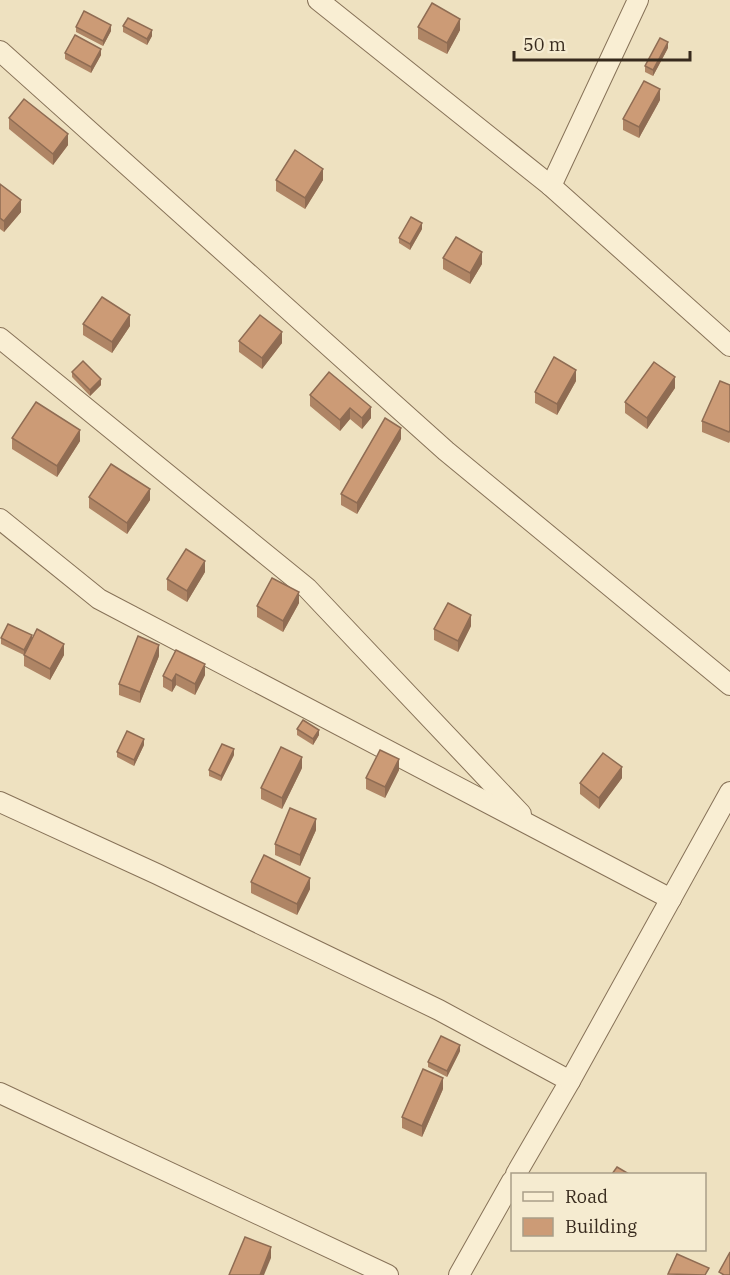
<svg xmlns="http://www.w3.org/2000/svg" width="730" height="1275" font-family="'IBM Plex Serif',serif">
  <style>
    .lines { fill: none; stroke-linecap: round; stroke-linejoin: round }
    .street-casing { stroke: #877258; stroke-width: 22 }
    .street { stroke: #f9eed3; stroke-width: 20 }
    .wall { fill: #af8565 }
    .shaded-wall { fill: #8f6c53 }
    .building { fill: #cc9b76; stroke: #8f6c53; stroke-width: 1.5 }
  </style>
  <rect width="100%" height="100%" fill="#eee1c0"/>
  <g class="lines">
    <defs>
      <g id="street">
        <path d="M318 0 551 186 730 346"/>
        <path d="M0 51 446 451 730 685"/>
        <path d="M551 186 638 0"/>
        <path d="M0 338 307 588 521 814"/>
        <path d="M0 519 99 599 671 899"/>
        <path d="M0 802 157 874 439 1010 570 1081 516 1174"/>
        <path d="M570 1081 730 792"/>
        <path d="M0 1093 388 1275"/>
        <path d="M459 1275 512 1181"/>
      </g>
    </defs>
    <!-- street casing -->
    <use href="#street" class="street-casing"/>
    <!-- street -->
    <use href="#street" class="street"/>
  </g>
  <!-- wall -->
  <g class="wall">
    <path d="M123 26 152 36 147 45 123 32Z"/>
    <path d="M76 27 111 31 103 46 76 32Z"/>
    <path d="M418 27 460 30 447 54 418 39Z"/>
    <path d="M668 48 653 76 645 72V66Z"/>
    <path d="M65 53 101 55 91 73 65 59Z"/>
    <path d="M660 100 639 138 623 130V119Z"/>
    <path d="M9 118 68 145 53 165 9 129Z"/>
    <path d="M276 180H323L305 209 276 191Z"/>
    <path d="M0 184 21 212 4 232 0 229Z"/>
    <path d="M422 229 410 250 399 243V238Z"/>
    <path d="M443 258 482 264 470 284 443 269Z"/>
    <path d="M83 324 130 326 112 353 83 335Z"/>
    <path d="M239 341 282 343 262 369 239 352Z"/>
    <path d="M72 372 101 385 90 396 72 377Z"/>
    <path d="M329 372 371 418 362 429 350 419 340 431 310 406V395Z"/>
    <path d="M576 381 557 415 535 403V392Z"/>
    <path d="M730 385V441L729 443 702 432V421Z"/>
    <path d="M675 388 647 429 625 413V402Z"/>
    <path d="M12 438 80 441 57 477 12 449Z"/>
    <path d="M401 439 357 514 341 505V494Z"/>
    <path d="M89 497 150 500 127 534 89 508Z"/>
    <path d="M205 572 187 602 167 590V579Z"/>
    <path d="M299 603 283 632 257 617V606Z"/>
    <path d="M471 626 458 652 434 640V629Z"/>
    <path d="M1 638 32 639 64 655 50 680 24 666V655L1 644Z"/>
    <path d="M176 650 205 675 195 695 176 685 172 692 163 687V676Z"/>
    <path d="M159 656 140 703 119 695V684Z"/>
    <path d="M297 729 319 735 313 745 297 735Z"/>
    <path d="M144 745 134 766 117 757V752Z"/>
    <path d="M234 755 221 781 209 776V770Z"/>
    <path d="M302 768 282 809 261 799V788Z"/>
    <path d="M399 770 385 798 366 789V778Z"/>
    <path d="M622 778 599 809 580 794V783Z"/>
    <path d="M316 830 300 866 275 855V844Z"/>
    <path d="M251 882 310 889 297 915 251 893Z"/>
    <path d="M460 1051 447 1077 428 1067V1062Z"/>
    <path d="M443 1089 422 1137 402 1128V1117Z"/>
  </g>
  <!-- shaded-wall -->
  <g class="shaded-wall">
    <path d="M460 19V30L447 54V43Z"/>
    <path d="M111 25V31L103 46V41Z"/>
    <path d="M152 30V36L147 45V39Z"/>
    <path d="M668 42V48L653 76V70Z"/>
    <path d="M101 49V55L91 73V67Z"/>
    <path d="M660 89V100L639 138V127Z"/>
    <path d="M68 134V145L53 165V154Z"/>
    <path d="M323 169V180L305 209V198Z"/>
    <path d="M21 200V212L4 232V221Z"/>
    <path d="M422 223V229L410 250V244Z"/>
    <path d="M482 252V264L470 284V273Z"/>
    <path d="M130 315V326L112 353V342Z"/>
    <path d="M282 332V343L262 369V358Z"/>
    <path d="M576 370V381L557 415V404Z"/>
    <path d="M675 377V388L647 429V418Z"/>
    <path d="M101 379V385L90 396V390Z"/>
    <path d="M371 407V418L362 429V418Z"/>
    <path d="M350 408V419L340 431V420Z"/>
    <path d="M401 428V439L357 514V503Z"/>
    <path d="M80 430V441L57 477V466Z"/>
    <path d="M150 489V500L127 534V523Z"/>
    <path d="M205 561V572L187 602V591Z"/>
    <path d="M299 592V603L283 632V621Z"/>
    <path d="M471 615V626L458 652V641Z"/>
    <path d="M32 635V640L24 655V650Z"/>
    <path d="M64 644V655L50 680V669Z"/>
    <path d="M159 645V656L140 703V692Z"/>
    <path d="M205 664V675L195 695V684Z"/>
    <path d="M176 674V685L172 692V681Z"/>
    <path d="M319 730V735L313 745V739Z"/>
    <path d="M144 739V745L134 766V760Z"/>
    <path d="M234 749V755L221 781V776Z"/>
    <path d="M302 757V768L282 809V798Z"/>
    <path d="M399 759V770L385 798V787Z"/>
    <path d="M622 767V778L599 809V798Z"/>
    <path d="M316 819V830L300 866V855Z"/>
    <path d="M310 878V889L297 915V904Z"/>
    <path d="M460 1045V1051L447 1077V1071Z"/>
    <path d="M443 1078V1089L422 1137V1126Z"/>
    <path d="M271 1247V1258L264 1275H260Z"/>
  </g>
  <!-- building -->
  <g class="building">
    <path d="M432 3 460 19 447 43 418 27Z"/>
    <path d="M84 11 111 25 103 41 76 27Z"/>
    <path d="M128 18 152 30 147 39 123 26Z"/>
    <path d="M75 35 101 49 91 67 65 53Z"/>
    <path d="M660 38 668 42 653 70 645 66Z"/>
    <path d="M644 81 660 89 639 127 623 119Z"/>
    <path d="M24 99 68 134 53 154 9 118Z"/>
    <path d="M295 150 323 169 305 198 276 180Z"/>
    <path d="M0 184 21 200 4 221 0 218Z"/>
    <path d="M411 217 422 223 410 244 399 238Z"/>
    <path d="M456 237 482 252 470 273 443 258Z"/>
    <path d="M102 297 130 315 112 342 83 324Z"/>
    <path d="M260 315 282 332 262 358 239 341Z"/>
    <path d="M554 357 576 370 557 404 535 392Z"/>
    <path d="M83 361 101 379 90 390 72 372Z"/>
    <path d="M654 362 675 377 647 418 625 402Z"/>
    <path d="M329 372 371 407 362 418 350 408 340 420 310 395Z"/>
    <path d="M720 381 730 385V430L729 432 702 421Z"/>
    <path d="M36 402 80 430 57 466 12 438Z"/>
    <path d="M385 418 401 428 357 503 341 494Z"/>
    <path d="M111 464 150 489 127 523 89 497Z"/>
    <path d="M186 549 205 561 187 591 167 579Z"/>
    <path d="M272 578 299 592 283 621 257 606Z"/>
    <path d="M448 603 471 615 458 641 434 629Z"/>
    <path d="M8 624 32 635 24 650 1 638Z"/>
    <path d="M37 629 64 644 50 669 24 655Z"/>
    <path d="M138 636 159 645 140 692 119 684Z"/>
    <path d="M176 650 205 664 195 684 176 674 172 681 163 676Z"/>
    <path d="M303 720 319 730 313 739 297 729Z"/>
    <path d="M127 731 144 739 134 760 117 752Z"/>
    <path d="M222 744 234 749 221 776 209 770Z"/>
    <path d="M281 747 302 757 282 798 261 788Z"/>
    <path d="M380 750 399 759 385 787 366 778Z"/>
    <path d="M603 753 622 767 599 798 580 783Z"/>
    <path d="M290 808 316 819 300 855 275 844Z"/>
    <path d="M264 855 310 878 297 904 251 882Z"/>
    <path d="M441 1036 460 1045 447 1071 428 1062Z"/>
    <path d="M423 1069 443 1078 422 1126 402 1117Z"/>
    <path d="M617 1167 629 1174H612Z"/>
    <path d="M245 1237 271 1247 260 1275H229Z"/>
    <path d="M730 1252V1275H724L719 1272Z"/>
    <path d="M677 1254 709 1268 705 1275 668 1274Z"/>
  </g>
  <!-- legend -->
  <rect x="511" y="1173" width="195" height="78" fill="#f5ebd0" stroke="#a99e88" stroke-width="1.5"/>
  <rect x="523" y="1192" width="30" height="9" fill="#f9eed3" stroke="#a99e88" stroke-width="1.5"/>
  <text x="565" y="1203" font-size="18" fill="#372a1d">Road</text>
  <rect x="523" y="1218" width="30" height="18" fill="#cc9b76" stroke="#a99e88" stroke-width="1.5"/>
  <text x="565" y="1233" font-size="18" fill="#372a1d">Building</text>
  <!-- scale -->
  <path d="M514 51v9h176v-9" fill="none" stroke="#372a1d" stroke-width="3"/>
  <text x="523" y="51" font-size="18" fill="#372a1d" stroke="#f5ebd0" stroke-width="4.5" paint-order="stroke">50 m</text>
</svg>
